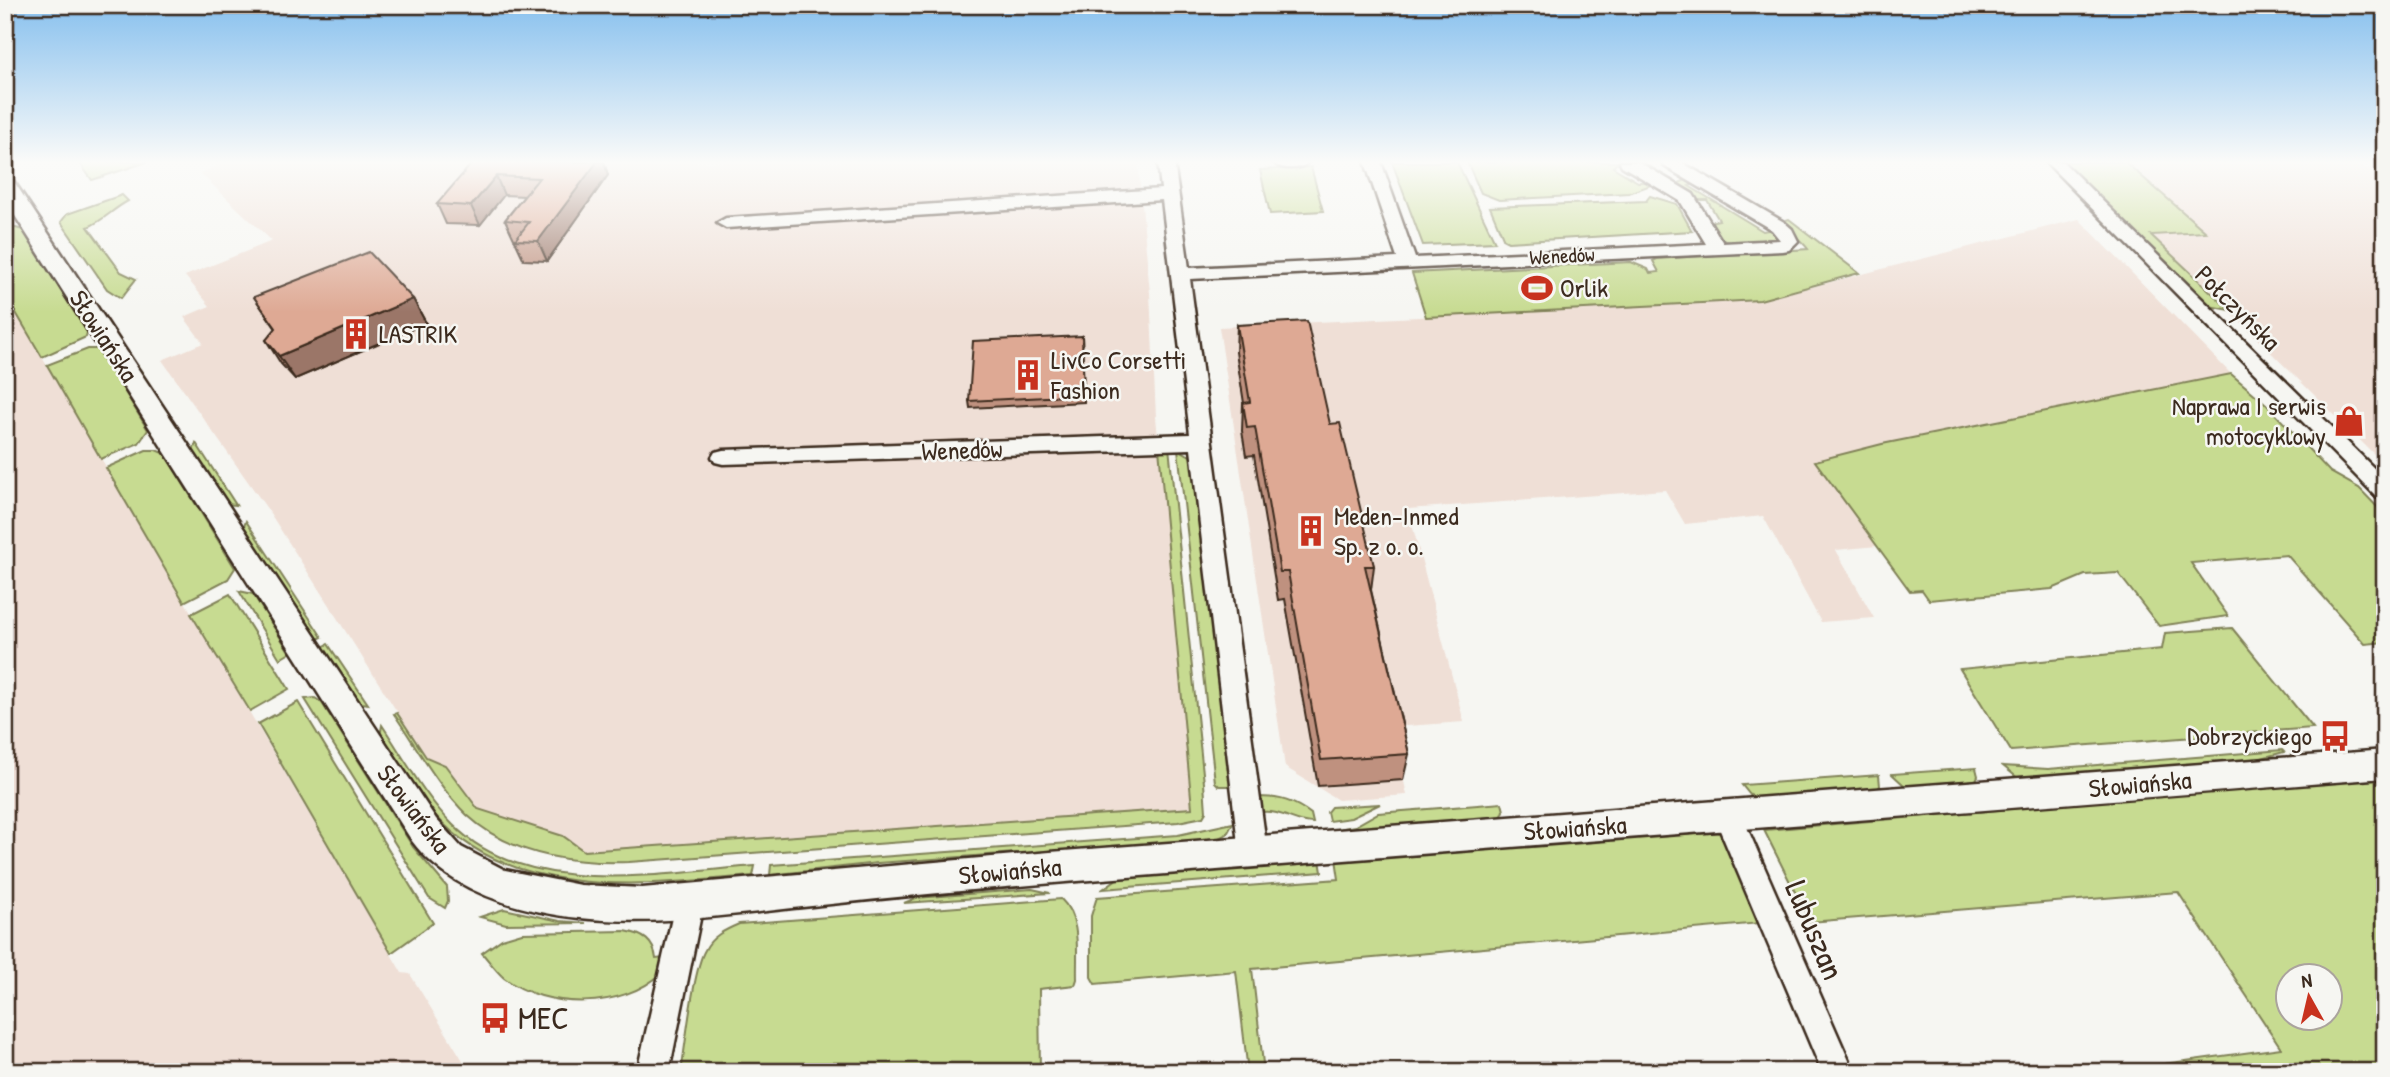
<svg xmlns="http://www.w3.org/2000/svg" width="2390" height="1077" font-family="'Patrick Hand',sans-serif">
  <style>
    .built { fill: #efdfd6 }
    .green { fill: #c7db91; stroke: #818258; stroke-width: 2; fill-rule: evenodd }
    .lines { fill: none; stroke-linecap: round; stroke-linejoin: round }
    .minor-casing { stroke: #3b2a1e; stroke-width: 5 }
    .major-casing { stroke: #3b2a1e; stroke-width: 5 }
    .minor { fill: #f6f6f2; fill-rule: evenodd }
    .major { fill: #f6f6f2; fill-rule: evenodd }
    .rail-casing { stroke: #3b2a1e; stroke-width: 6 }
    .rail { stroke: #f6f6f2; stroke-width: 4.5; stroke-dasharray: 13; stroke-linecap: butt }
    .wall { fill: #bf917f; stroke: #3b2a1e; stroke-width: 2 }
    .shaded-wall { fill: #9b7668; stroke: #3b2a1e; stroke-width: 2 }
    .building { fill: #dea994; stroke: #3b2a1e; stroke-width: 2 }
    .labels { text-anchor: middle; stroke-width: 5; stroke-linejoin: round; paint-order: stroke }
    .far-street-label { font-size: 21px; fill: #3b2a1e; stroke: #f6f6f2 }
    .poi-label { font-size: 26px; fill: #3b2a1e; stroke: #f6f6f2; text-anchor: start }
    .street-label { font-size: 26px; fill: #3b2a1e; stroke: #f6f6f2 }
    .near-street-label { font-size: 32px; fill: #3b2a1e; stroke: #f6f6f2 }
    .near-poi-label { font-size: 32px; fill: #3b2a1e; stroke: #f6f6f2; text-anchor: start }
  </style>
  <rect width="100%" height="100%" fill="#f6f6f2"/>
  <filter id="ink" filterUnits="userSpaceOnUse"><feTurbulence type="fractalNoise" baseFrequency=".0143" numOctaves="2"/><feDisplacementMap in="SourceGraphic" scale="14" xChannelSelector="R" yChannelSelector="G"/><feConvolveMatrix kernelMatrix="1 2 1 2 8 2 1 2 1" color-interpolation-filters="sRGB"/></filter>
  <g filter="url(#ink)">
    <!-- built -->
    <g class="built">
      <path d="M227 162H1138L1150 293 1156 417 1193 808 584 851 563 836 478 809 446 765 426 757 268 510 162 360 203 343 184 317 210 306 185 276 272 241 200 173Z"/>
      <path d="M2125 162H2351L2385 175V465L2151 234 2206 231Z"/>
      <path d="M2079 219 2231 374 1882 444 1816 461 1877 546 1836 550 1874 618 1821 622 1763 516 1685 524 1665 490 1408 509 1464 722 1392 727 1407 795 1338 800 1285 767 1219 327 1760 300Z"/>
      <path d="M5 294 402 973 410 974 470 1072H5Z"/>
    </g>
    <!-- green -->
    <g class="green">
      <path d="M79 162H147L92 180Z"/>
      <path d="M1392 162H1457L1495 242 1423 245Z"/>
      <path d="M1467 162H1618L1613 167 1638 182H1650L1651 185 1629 193 1499 200 1481 193Z"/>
      <path d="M2064 162H2125L2206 232 2151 235 2230 310 2209 306Z"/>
      <path d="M1311 167 1323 211 1270 214 1260 170Z"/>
      <path d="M1688 179 1696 183 1689 186 1763 231 1773 229 1781 235C1773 243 1734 246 1723 240 1717 237 1713 228 1709 222L1719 220 1707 200H1696L1678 186 1679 183Z"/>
      <path d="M122 195 128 201C113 209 104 220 88 227L121 272 136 279 121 298 107 289 61 222 67 214Z"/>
      <path d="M1650 196 1677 204 1692 231 1508 242 1504 240 1490 207 1646 201Z"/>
      <path d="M1789 219 1859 273 1760 300 1426 317 1412 273 1631 262 1648 269 1650 273 1659 272 1653 261 1657 259 1808 249C1801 239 1788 232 1782 221Z"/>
      <path d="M16 228 23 230 87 332 86 337 42 357 5 294V229Z"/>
      <path d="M88 349H99L148 430 139 443 101 459 47 365Z"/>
      <path d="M2231 374 2265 403 2330 472 2359 488 2385 515V642L2365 644 2287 555 2191 563 2228 616 2159 626 2118 573 2085 575 2052 589 1929 600 1922 590 1910 591 1815 461 1882 444Z"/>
      <path d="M196 443 236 505 227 504 193 451Z"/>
      <path d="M1169 447 1204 783 1206 812 1203 817 1178 822 629 862C573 864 510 855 467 815 438 787 417 747 394 714L397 713 426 757 445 765 478 809 563 836 584 851 1192 808 1159 448Z"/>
      <path d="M1178 449 1190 456 1194 465 1233 786H1219L1215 782Z"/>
      <path d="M146 450H156L165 454 235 568 228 579 184 602 106 468Z"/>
      <path d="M246 521 322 637 316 640 243 529Z"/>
      <path d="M239 591 253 594 290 653 280 659Z"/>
      <path d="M230 594 289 689 250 711 191 614Z"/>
      <path d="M2232 628 2313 728 2011 751 1960 669 2162 649 2165 633Z"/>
      <path d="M328 644 368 704 356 702 321 648Z"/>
      <path d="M315 698 322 703 413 847 447 887 448 901 445 908 429 898 305 699Z"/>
      <path d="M298 702 433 923 391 953 258 724Z"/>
      <path d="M382 725C404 758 425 797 453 825 528 900 660 873 755 866L753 876C651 884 512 903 435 815 415 791 398 762 380 736Z"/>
      <path d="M2282 750 2284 752 2239 764 2019 779 2003 766 2048 769Z"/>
      <path d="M1976 768 1978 776 1975 782 1906 787 1892 774Z"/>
      <path d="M1879 775 1880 786 1874 792 1763 800 1750 795 1742 785Z"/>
      <path d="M2385 777V1072H2144L2141 1067 2281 1048 2178 892 1810 922 1764 830ZM2288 976H2330V1018H2288Z"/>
      <path d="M1259 797C1280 797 1294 801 1311 814L1313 823C1295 823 1281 810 1262 812Z"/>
      <path d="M1502 803 1504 811 1501 818 1331 834V830L1355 826 1378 813Z"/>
      <path d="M1380 804 1351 818 1329 821 1327 812 1331 807Z"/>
      <path d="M1233 823 1227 834 1209 843 1078 853H1016L878 863 770 875 771 865 1178 835Z"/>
      <path d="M1724 832 1761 923 1252 969 1264 1072H1248L1236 971 1095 984 1091 977V916L1097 897 1339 879 1336 859Z"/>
      <path d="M1320 860 1322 872 1103 889 1121 876Z"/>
      <path d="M1032 889 1050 893 904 903 916 898Z"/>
      <path d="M1061 899C1082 919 1076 953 1077 979L1075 985 1039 989 1040 1072H681C686 1044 693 970 705 950 712 936 725 930 739 924Z"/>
      <path d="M504 909 560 921 586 923 506 924 480 917Z"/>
      <path d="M625 931C643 934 654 941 656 959L665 958 662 973C622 1010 547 1010 504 978 496 971 489 961 482 953L502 939 522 933Z"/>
    </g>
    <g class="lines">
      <defs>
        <g id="minor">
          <path d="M1158 162H1174L1189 268 1397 258 1365 162H1381L1415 258 1706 244 1680 201 1622 166 1620 162H1639L1693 194 1723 243 1780 240 1772 230 1664 166 1662 162H1681L1784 222 1792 229 1798 241 1789 250 1783 251 1190 279 1267 852 1263 861 1253 864 1243 861 1239 852 1191 449 723 464 715 462 712 457 715 452 723 450 1190 434 1162 200 726 228 717 223 726 218 1161 189Z"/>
          <path d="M1273 162H1308C1301 170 1280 170 1273 162Z"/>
          <path d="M2046 162H2063L2385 479V500L2377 497Z"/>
          <path d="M1728 804 1738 808 1742 816 1854 1072H1822L1714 816 1718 808Z"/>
          <path d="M690 887 700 891 704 900 669 1072H637L676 900 680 891Z"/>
        </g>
        <path id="major" d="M5 177 12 179 15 183 436 819 461 847 505 870 580 885 642 888 1050 852 2385 750V778C1970 812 1556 843 1141 876 1038 884 934 893 831 904 748 912 663 927 580 918 518 911 450 892 412 841L5 200Z"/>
      </defs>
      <!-- minor casing -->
      <use href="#minor" class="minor-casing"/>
      <!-- major casing -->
      <use href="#major" class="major-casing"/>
      <!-- minor -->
      <use href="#minor" class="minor"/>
      <!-- major -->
      <use href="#major" class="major"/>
      <defs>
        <path id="rail" d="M2377 162 2385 164"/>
      </defs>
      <!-- rail casing -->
      <use href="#rail" class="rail-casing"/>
      <!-- rail -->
      <use href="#rail" class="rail"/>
    </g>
    <!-- wall -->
    <g class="wall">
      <path d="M486 162H604L608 175 547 261 524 260 505 220 524 196 504 195 480 225 446 224 437 204Z"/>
      <path d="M254 297 413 299 426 323 295 379 281 364 266 340 276 329Z"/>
      <path d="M1237 325 1330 424 1374 566 1371 590 1409 754 1403 780 1318 786 1285 599 1278 600 1254 455 1246 456 1242 431 1243 403H1244L1236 352Z"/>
      <path d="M1082 336 1084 402 970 408 969 401Z"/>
    </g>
    <!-- shaded-wall -->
    <g class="shaded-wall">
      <path d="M597 162H604L608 175 547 261 538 241Z"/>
      <path d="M496 176 504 195 480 225 471 206Z"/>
      <path d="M413 299 426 323 295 379 279 356Z"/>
    </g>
    <!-- building -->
    <g class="building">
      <path d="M473 162H597L538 241 515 240 529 222 505 220 539 178 496 176 471 206 437 204Z"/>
      <path d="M369 252 413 299 279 356 266 340 276 328 254 297Z"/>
      <path d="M1307 321 1330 424 1340 423 1374 566H1365L1409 754 1321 760 1288 572H1280L1255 427 1247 428 1243 403 1250 402 1237 325Z"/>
      <path d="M1082 336 1084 395 969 401 973 341Z"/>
    </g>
  </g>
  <!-- sky -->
  <linearGradient id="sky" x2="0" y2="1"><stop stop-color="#87c0ee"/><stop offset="0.52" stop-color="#fbfbf9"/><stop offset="1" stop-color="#fbfbf9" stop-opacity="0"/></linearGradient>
  <rect width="2390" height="312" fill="url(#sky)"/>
  <!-- icons -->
  <defs>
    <symbol id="stadium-bare" viewBox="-9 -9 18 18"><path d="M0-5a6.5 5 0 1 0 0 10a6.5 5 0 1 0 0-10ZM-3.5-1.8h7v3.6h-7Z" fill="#c8321e" stroke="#f6f6f2" stroke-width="2.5" paint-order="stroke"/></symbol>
    <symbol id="building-bare" viewBox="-9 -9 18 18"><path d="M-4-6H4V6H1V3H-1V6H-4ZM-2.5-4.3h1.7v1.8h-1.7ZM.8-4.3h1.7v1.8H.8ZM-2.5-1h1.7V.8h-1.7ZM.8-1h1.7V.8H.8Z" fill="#c8321e" stroke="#f6f6f2" stroke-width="2.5" paint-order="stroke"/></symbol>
    <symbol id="shop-bare" viewBox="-9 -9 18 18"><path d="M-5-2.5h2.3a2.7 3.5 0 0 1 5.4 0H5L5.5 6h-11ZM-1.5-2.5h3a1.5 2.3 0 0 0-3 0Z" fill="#c8321e" stroke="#f6f6f2" stroke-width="2.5" paint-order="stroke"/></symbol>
    <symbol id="bus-bare" viewBox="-9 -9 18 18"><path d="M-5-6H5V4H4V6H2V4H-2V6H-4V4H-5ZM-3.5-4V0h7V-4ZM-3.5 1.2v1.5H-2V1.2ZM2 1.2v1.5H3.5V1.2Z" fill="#c8321e" stroke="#f6f6f2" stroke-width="2.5" paint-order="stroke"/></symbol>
  </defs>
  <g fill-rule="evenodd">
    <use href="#stadium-bare" x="1515" y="266" width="44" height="44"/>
    <use href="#building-bare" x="334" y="312" width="44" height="44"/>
    <use href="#building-bare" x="1006" y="353" width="44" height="44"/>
    <use href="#shop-bare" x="2327" y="399" width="44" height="44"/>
    <use href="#building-bare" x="1289" y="509" width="44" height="44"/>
    <use href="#bus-bare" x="2313" y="714" width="44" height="44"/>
    <use href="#bus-bare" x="473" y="996" width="44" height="44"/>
  </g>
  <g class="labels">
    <!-- far-street labels -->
    <g class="far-street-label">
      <text transform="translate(1562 256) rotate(-3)" y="7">Wenedów</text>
    </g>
    <!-- poi labels -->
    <g class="poi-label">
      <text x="1560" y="297">Orlik</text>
      <text x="379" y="343">LASTRIK</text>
      <text x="1051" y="369">LivCo Corsetti<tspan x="1051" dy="30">Fashion</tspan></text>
      <text x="2326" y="415" text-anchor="end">Naprawa I serwis<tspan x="2326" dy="30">motocyklowy</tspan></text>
      <text x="1334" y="525">Meden-Inmed<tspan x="1334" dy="30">Sp. z o. o.</tspan></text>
      <text x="2312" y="745" text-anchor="end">Dobrzyckiego</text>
    </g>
    <!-- street labels -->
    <g class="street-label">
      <text transform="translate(2238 308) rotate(45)" y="9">Połczyńska</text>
      <text transform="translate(104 336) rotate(57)" y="9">Słowiańska</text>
      <text transform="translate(962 450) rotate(-2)" y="9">Wenedów</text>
      <text transform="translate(2140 784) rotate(-5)" y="9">Słowiańska</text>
      <text transform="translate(414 809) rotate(53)" y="9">Słowiańska</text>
      <text transform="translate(1575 828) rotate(-4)" y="9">Słowiańska</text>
      <text transform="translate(1010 871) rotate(-5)" y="9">Słowiańska</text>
    </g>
    <!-- near-street labels -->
    <g class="near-street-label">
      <text transform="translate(1815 930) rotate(67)" y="11">Lubuszan</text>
    </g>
    <!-- near-poi labels -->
    <g class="near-poi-label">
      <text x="518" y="1029">MEC</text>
    </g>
  </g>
  <!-- margin -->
  <rect width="2390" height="1077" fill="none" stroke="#f6f6f2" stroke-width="28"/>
  <rect x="14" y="14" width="2362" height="1049" fill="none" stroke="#3b2a1e" stroke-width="2.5" filter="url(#ink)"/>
  <!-- north arrow -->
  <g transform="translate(2309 997) rotate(352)"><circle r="33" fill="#f6f6f2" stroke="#aba49d" stroke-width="2"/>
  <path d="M0-5L12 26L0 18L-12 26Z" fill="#c8321e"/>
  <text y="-10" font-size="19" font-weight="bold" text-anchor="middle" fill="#3b2a1e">N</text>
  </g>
</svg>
